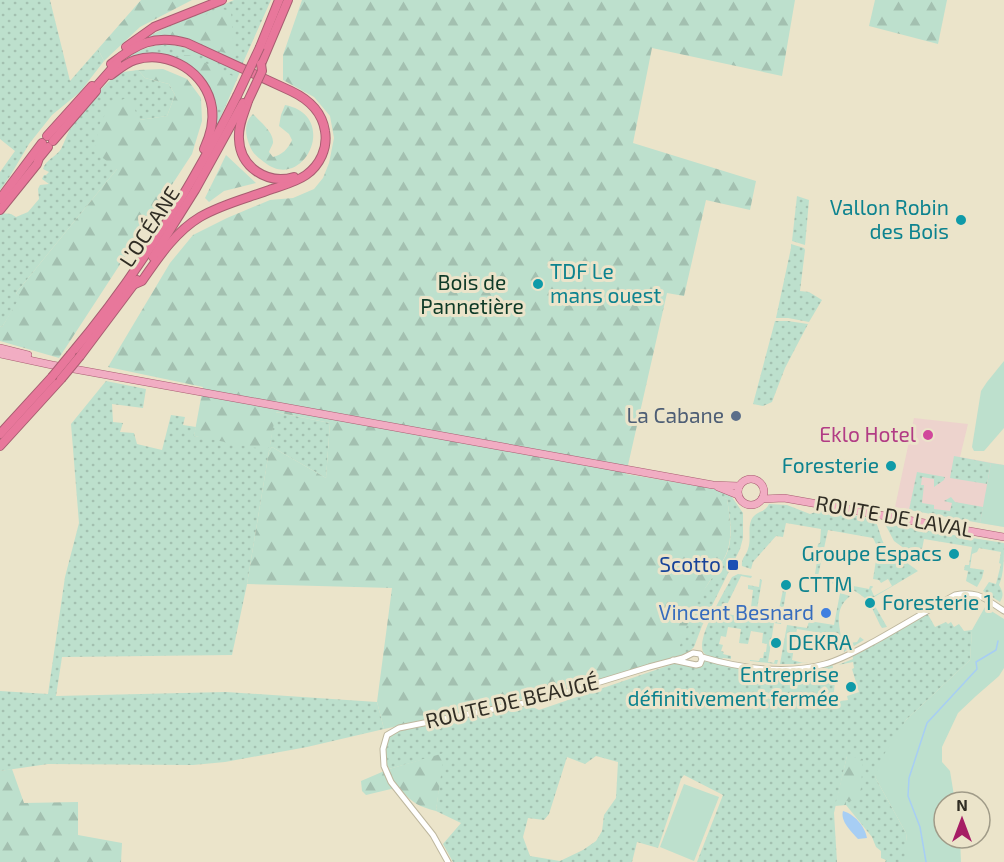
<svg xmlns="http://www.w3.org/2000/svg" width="1004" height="862" font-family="'Exo 2',sans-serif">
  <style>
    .commercial { fill: #edd3cd }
    .grass { fill: url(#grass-dots); fill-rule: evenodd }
    .forest { fill: url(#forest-firs) }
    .green { fill: #bde0cd }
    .water { fill: #a7cef4 }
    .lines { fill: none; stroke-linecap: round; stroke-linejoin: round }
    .stream { stroke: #a7cef4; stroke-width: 1.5 }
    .tertiary-casing { stroke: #beb79e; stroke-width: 7 }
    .primary-casing { stroke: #a85d71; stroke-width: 8 }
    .motorway-casing { stroke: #a85d71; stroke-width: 10 }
    .tertiary { stroke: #fff; stroke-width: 5 }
    .primary { stroke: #f1adc3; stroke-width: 7 }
    .motorway { stroke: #e8779b; stroke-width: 8 }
    .motorway-bridge-casing { stroke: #a85d71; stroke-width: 10; stroke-linecap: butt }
    .motorway-bridge { stroke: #e8779b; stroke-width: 8 }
    .culture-dot { fill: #0f9aa8; stroke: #ebe4ca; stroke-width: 2 }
    .service-dot { fill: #5c6f8a; stroke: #ebe4ca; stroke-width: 2 }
    .hotel-dot { fill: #d1479c; stroke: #ebe4ca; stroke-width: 2 }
    .transit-dot { fill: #1a4fb4; stroke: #ebe4ca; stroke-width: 2 }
    .shop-dot { fill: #3f7fe0; stroke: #ebe4ca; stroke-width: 2 }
    .labels { text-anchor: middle; stroke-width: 6; stroke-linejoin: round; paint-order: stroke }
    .culture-label { font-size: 21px; fill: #0d838f; stroke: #ebe4ca; text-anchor: end }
    .street-label { font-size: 21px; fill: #302d24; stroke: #ebe4ca }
    .park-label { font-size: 21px; fill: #0e3a27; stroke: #ebe4ca }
    .service-label { font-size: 21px; fill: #4e5e75; stroke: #ebe4ca; text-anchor: end }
    .hotel-label { font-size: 21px; fill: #b23c85; stroke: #ebe4ca; text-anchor: end }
    .transit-label { font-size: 21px; fill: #164399; stroke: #ebe4ca; text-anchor: end }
    .shop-label { font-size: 21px; fill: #366cbe; stroke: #ebe4ca; text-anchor: end }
  </style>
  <defs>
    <pattern id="grass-dots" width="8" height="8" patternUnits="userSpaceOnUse" patternTransform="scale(1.5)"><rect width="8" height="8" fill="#bde0cd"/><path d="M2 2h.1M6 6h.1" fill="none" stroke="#a3c0b0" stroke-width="1.8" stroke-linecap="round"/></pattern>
    <pattern id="forest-firs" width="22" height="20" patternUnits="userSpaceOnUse" patternTransform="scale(1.5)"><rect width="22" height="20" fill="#bde0cd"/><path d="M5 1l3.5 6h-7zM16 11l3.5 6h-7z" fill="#a3c0b0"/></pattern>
  </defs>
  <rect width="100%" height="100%" fill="#ebe4ca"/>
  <!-- commercial -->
  <path class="commercial" d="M914 418 968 424 960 457 1004 465V527L895 507Z"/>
  <!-- grass -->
  <g class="grass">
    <path d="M0 0H50L70 81 98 49 104 61 80 92 52 115 29 144 10 176 0 190V172L15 151 0 139Z"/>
    <path d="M234 0H271L242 65 201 45 143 40C171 22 204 14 234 0Z"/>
    <path d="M163 44C192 46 214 59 240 72L216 128V117L208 88 165 56 114 70C131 53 139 49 163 44Z"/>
    <path d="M138 70 145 78 169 84 175 95 167 116 139 120 117 169 16 293 21 297 2 327 0 326V213L11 214 16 217 28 212 39 199 38 189 40 185 49 184 42 179 44 175H46L49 172 43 169C46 159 56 157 61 149 64 143 66 137 69 131 80 115 102 83 119 74 125 71 131 71 138 70Z"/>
    <path d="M797 196 809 200 805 245 792 241Z"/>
    <path d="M791 244 804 248 805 250 800 291 809 292 822 300 809 322 788 318H776L791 248Z"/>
    <path d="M775 321H788L808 324 785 368 772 402 763 406 753 404Z"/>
    <path d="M106 381 146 389 143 408 112 404 113 422 123 423 120 432 134 433 137 444 162 450 171 415 185 417 183 425 196 427 194 436 270 445 275 412 330 423 326 478 272 447 269 451 247 584 232 655 62 657 56 696 226 692 377 702 384 729 307 747 225 762 193 765 48 764 0 771V691L48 694 65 577 79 523 71 424Z"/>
    <path d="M954 456 991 463 987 484 950 478Z"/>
    <path d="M917 472 945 477 944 480 934 487V479L922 477 921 485H924L922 503 934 505V509L950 511 952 503 944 501 951 497 955 502 983 507 980 523 909 510Z"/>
    <path d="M722 490 732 497 743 513V538L740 549 702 626 694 647 686 655 680 657 677 653C683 635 688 618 696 602 701 592 714 578 716 569 736 551 731 523 727 499L721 497Z"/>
    <path d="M769 504 787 505 810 514 818 511H828L874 519C880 528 880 539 886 547L918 571 871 599 887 627 882 628 880 625 870 604V601L869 602C857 590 846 586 830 583L829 580 834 577 833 581 843 582V584L869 589 870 586H872L873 587 871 589 874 596 892 586 888 579 881 583 879 580 873 579 878 548 873 538 828 530 818 576 822 577 821 581 814 580 817 561 815 560 818 544 820 543 821 529 786 523 783 537 776 536 753 562 751 569 742 566C741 558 746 556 748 549 752 539 746 524 754 516 760 510 764 513 769 504Z"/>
    <path d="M885 524 1004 543C1004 556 1004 575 999 585 1003 592 1004 595 1000 602L983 591 989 582 996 584 1001 564 999 563 1001 552 979 548 977 552 972 554 970 568 984 570 982 578 977 587 966 581 968 571 964 570 965 565H969L972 547 924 539 920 560 894 541Z"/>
    <path d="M738 574 752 576 751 578 741 576 723 613 742 617 743 616 749 617 750 611 744 610V606L751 607 753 590 748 589V585L759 587 760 579 762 580 756 615 768 617 769 612 778 614 784 585 787 586 781 624 774 623 768 662 774 663 775 660H778L777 664 750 661V660L759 661 760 658H763L764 652H766L767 644 762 643 763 633 751 631 748 644 739 643 741 629 728 627 726 637 721 636 719 644 723 645 721 651 724 652 723 654 731 656V659L723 658 721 660C716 659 707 658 704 653 694 641 725 591 732 577Z"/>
    <path d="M840 593 850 596C833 610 840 625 842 644L857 642 860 637 864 640 844 652 834 635 797 629 792 660 803 663 809 662 794 664H780L787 625 807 628 809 621 834 625Z"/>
    <path d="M926 611 935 627 946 622 948 624 951 622 954 627 959 624 964 631 972 630 970 660 906 720 875 777 906 833 907 841V862H885L886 860 881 858V851L876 847 872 837 846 805 847 756 834 813 837 862H697L723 795 684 775 681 779 658 848 637 842 632 862H453L443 844 461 823 436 811 443 754 389 769C385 762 381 743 388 736 391 733 398 731 402 729L521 707C527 707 533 706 539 710L670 665 673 660H689L692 665 705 660 784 670 832 662 835 681 833 702 848 700 847 696 859 692 852 669 854 668 853 662 838 665 853 659 852 653ZM596 756 618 762 616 798 604 815 602 831 596 841 583 850 560 861 530 856 523 837 528 818 544 820 549 814 567 757 585 764Z"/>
  </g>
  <!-- forest -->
  <g class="forest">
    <path d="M141 0H192L140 27 104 61 98 49Z"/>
    <path d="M302 0H795L782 76 652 48 633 143 756 181 750 210 706 200 684 296 667 293 626 474 722 490V497L727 499C731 523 735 551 716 569V572C697 598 687 622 678 652L680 657 570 689 384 729 377 702 392 588 247 584 269 451 272 447 326 478 330 423 276 412 270 445 267 450 194 436 203 387 108 367 170 263 193 235 227 218 270 200 293 198 314 189 323 178 329 163 334 138 330 116 314 97 283 80V55Z"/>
    <path d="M875 0H947L938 44 869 26Z"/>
    <path d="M222 9 231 11 234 54C222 55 204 43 191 39 182 36 171 37 161 37V33L171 26Z"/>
    <path d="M181 55H189L237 78 225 107 218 106 210 87 197 69 180 58Z"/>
    <path d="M163 69 187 79 201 98 202 121 192 154 59 358 0 341V326L2 327 20 297 16 293 117 169 94 151 100 123 112 103 130 97 139 120 167 116 175 95 169 84 145 78 138 70Z"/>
    <path d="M285 105C341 116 303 194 264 162 257 157 252 153 249 144 245 133 244 123 253 114 259 121 274 132 273 143 272 146 270 149 269 152L273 157C282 155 288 149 292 140L289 134 279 126 281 115Z"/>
    <path d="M226 155 256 183 224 191 209 202 205 198Z"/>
    <path d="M444 753 436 811C420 807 412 803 401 790L391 789 366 795 362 791 361 781 389 769Z"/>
    <path d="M847 756 863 759 860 800 846 801V805L835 806Z"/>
    <path d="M12 769 24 803 78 802V835L122 843 121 862H0V771Z"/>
  </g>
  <!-- green -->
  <g class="green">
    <path d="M1004 361V428L984 451H974L972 447 981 391 987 382Z"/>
    <path d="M991 463 1004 465V527L980 523Z"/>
    <path d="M985 607 1004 619V668L999 676 976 696 958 713 942 747V762L950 771 955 802H944V838H960L961 862H907V841L906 833 875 777 881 759 906 720 970 660 972 630Z"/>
    <path d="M684 784 719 797 694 861 660 847Z"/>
  </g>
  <!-- water -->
  <path class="water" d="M843 811C854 814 865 826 867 838L858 839C851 831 840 821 843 811Z"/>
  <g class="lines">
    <!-- stream -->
    <path class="stream" d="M926 862 920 827 908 796 909 778 927 723 977 669 976 662 996 650 998 641"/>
    <defs>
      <g id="tertiary">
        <path d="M702 657C739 668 786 675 825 664 843 659 858 650 875 641 902 626 928 610 955 595 978 590 985 599 1004 611"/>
        <path d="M448 862 433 835 391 782 384 766 383 749 387 735 399 728 534 701 564 693 649 667 683 658 693 653 700 654 702 659 700 664 696 665 673 660"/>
      </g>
      <g id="primary">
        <path d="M0 348 28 355"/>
        <path d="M0 354 52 365 713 485 739 486"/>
        <circle cx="751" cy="492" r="13"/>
        <path d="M718 487 738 495"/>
        <path d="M762 499 784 498 1004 537"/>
      </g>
      <g id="motorway">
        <path d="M126 47 154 27 222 0"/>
        <path d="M260 47 279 0"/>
        <path d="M111 64C136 44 154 34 187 43L291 91C308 99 322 111 325 131 328 148 320 165 306 175 296 182 284 185 272 189 248 198 222 204 200 217 175 232 158 258 142 281L135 284"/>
        <path d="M261 64 288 0"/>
        <path d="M111 75C119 69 126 63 135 60 169 49 207 73 212 108 214 122 210 136 204 149"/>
        <path d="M93 94 95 88 117 63"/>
        <path d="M248 101C244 114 238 125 239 139 240 167 267 185 294 177"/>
        <path d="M47 136 92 86"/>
        <path d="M53 141 96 91"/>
        <path d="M0 199 42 143"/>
        <path d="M0 210 37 164 39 158 48 147"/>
        <path d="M153 257 195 190 243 103"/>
        <path d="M71 354C137 276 191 188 237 96"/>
        <path d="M80 356 137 280"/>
        <path d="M0 434 52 377"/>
        <path d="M0 446 61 379"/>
      </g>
    </defs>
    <!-- tertiary casing -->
    <use href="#tertiary" class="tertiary-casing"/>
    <!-- primary casing -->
    <use href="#primary" class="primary-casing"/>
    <!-- motorway casing -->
    <use href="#motorway" class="motorway-casing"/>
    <!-- tertiary -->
    <use href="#tertiary" class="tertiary"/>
    <!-- primary -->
    <use href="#primary" class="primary"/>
    <!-- motorway -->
    <use href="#motorway" class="motorway"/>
    <defs>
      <g id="motorway-bridge">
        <path d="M237 96 260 47"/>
        <path d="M248 101 262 71 261 64"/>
        <path d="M52 377 71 354"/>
        <path d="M61 379 80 356"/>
      </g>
    </defs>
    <!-- motorway-bridge casing -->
    <use href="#motorway-bridge" class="motorway-bridge-casing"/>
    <!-- motorway-bridge -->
    <use href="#motorway-bridge" class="motorway-bridge"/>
  </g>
  <!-- markers -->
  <g class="culture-dot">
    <circle cx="961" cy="220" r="6"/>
    <circle cx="538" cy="284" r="6"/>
    <circle cx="891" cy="466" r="6"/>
    <circle cx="954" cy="554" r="6"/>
    <circle cx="786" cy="585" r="6"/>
    <circle cx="870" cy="603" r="6"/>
    <circle cx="776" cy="643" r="6"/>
    <circle cx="851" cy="687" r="6"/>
  </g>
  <circle class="service-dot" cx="736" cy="416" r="6"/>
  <circle class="hotel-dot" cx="928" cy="435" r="6"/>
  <rect class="transit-dot" x="727" y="559" width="12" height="12" rx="3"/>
  <circle class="shop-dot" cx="826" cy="613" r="6"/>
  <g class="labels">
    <!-- culture labels -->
    <g class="culture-label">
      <text x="949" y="215">Vallon Robin<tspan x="949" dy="24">des Bois</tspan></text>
      <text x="550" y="279" text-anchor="start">TDF Le<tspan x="550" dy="24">mans ouest</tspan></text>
      <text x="879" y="473">Foresterie</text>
      <text x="942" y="561">Groupe Espacs</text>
      <text x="798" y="592" text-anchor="start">CTTM</text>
      <text x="882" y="610" text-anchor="start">Foresterie 1</text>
      <text x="788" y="650" text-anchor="start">DEKRA</text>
      <text x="839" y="682">Entreprise<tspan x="839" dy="24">définitivement fermée</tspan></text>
    </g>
    <!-- street labels -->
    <g class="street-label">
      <text transform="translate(150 227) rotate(-57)" y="7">L’OCÉANE</text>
      <text transform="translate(894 517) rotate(10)" y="7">ROUTE DE LAVAL</text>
      <text transform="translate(512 702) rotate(-13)" y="7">ROUTE DE BEAUGÉ</text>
    </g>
    <!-- park labels -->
    <g class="park-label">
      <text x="472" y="290">Bois de<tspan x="472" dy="24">Pannetière</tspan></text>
    </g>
    <!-- service labels -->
    <g class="service-label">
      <text x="724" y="423">La Cabane</text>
    </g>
    <!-- hotel labels -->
    <g class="hotel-label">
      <text x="916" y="442">Eklo Hotel</text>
    </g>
    <!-- transit labels -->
    <g class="transit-label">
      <text x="721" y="572">Scotto</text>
    </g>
    <!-- shop labels -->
    <g class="shop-label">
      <text x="814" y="620">Vincent Besnard</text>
    </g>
  </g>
  <!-- north arrow -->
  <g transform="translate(962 820)"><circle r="28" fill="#ebe4ca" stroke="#a09b88" stroke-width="1.5"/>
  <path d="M0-4.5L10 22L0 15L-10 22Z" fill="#a61d65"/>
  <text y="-9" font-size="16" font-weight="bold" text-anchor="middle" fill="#302d24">N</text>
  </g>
</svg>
